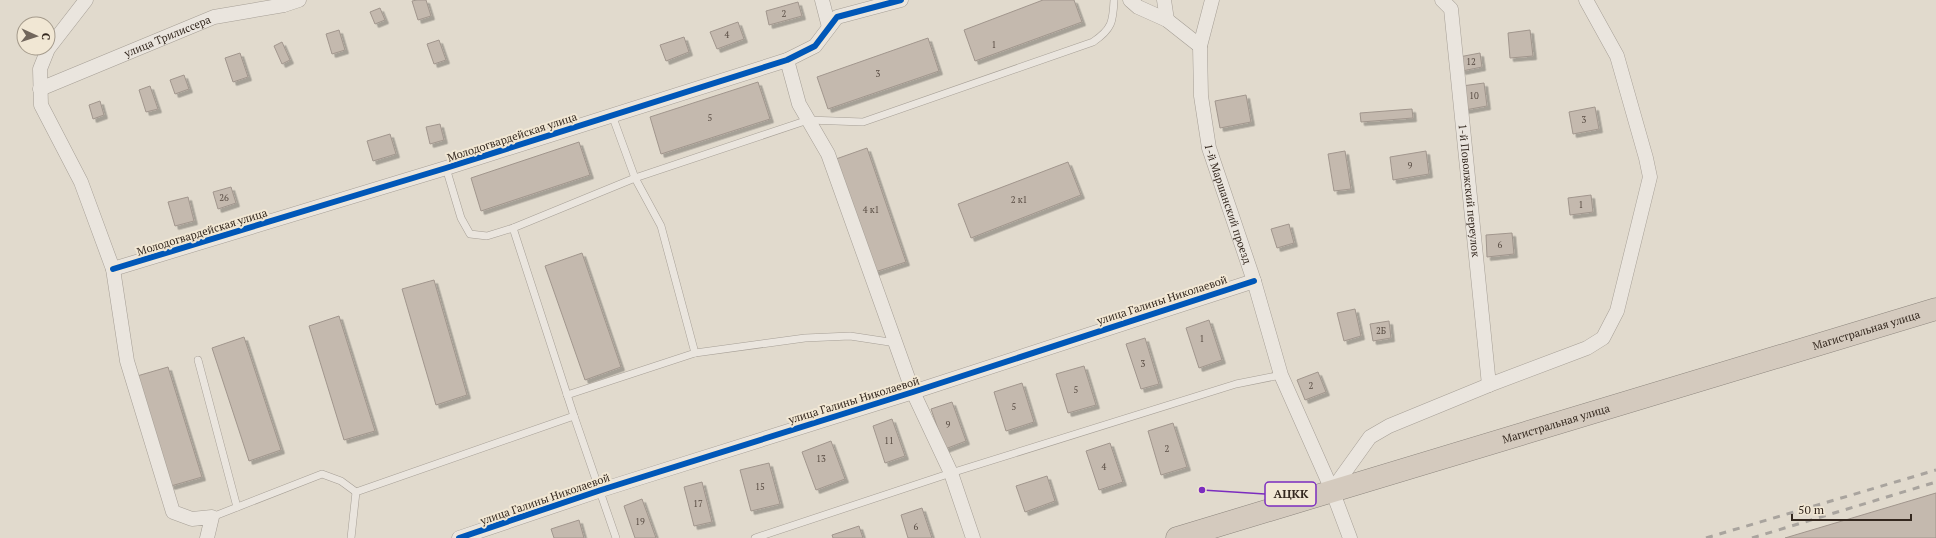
<svg xmlns="http://www.w3.org/2000/svg" width="1936" height="538" font-family="'PT Serif',serif">
  <style>
    .building { fill: #c4b9ae; stroke: #a1968d; filter: url(#shadow) }
    .lines { fill: none; stroke-linecap: round; stroke-linejoin: round }
    .lane-casing { stroke: #a69f96; stroke-width: 8 }
    .street-casing { stroke: #a69f96; stroke-width: 15 }
    .highway-casing { stroke: #8c857d; stroke-width: 23 }
    .lane { stroke: #eae5de; stroke-width: 7 }
    .street { stroke: #eae5de; stroke-width: 14 }
    .highway { stroke: #d4cabe; stroke-width: 22 }
    .rail { stroke: #a9a49e; stroke-width: 3; stroke-dasharray: 7 7; stroke-linecap: butt }
    .cycleway-casing { stroke: #f1e7d4; stroke-width: 8 }
    .cycleway { stroke: #0057b8; stroke-width: 6 }
    .labels { text-anchor: middle; stroke-width: 4; stroke-linejoin: round; paint-order: stroke }
    .number-label { font-size: 9px; fill: #584c43 }
    .street-label { font-size: 11px; fill: #34281f; stroke: #f1e7d4 }
    .leader { fill: none; stroke: #7b2cbf; stroke-width: 1.5 }
    .callout-dot { fill: #7b2cbf; stroke: #f1e7d4; stroke-width: 1.5 }
    .callout { fill: #f1e7d4; stroke: #7b2cbf; stroke-width: 1.5 }
    .callout-label { font-size: 12px; text-anchor: middle; font-weight: bold; fill: #34281f }
  </style>
  <defs>
    <filter id="shadow"><feDropShadow dx="3.5" dy="3.5" stdDeviation="0" flood-color="#0004"/></filter>
  </defs>
  <rect width="100%" height="100%" fill="#e1dacd"/>
  <!-- building -->
  <g class="building">
    <path d="M417 0H426L431 16 418 20 412 1Z"/>
    <path d="M1043 0H1074L1082 22 975 61 964 30Z"/>
    <path d="M798 2 802 16 769 25 766 11Z"/>
    <path d="M380 8 385 20 375 24 370 12Z"/>
    <path d="M738 22 744 39 717 49 710 32Z"/>
    <path d="M339 30 345 50 332 54 326 34Z"/>
    <path d="M1530 30 1533 56 1510 58 1508 33Z"/>
    <path d="M684 37 689 52 666 61 660 45Z"/>
    <path d="M928 38 939 71 828 109 817 77Z"/>
    <path d="M439 40 446 60 434 64 427 44Z"/>
    <path d="M282 42 290 60 282 64 274 46Z"/>
    <path d="M240 53 248 77 233 82 225 58Z"/>
    <path d="M1480 53 1482 67 1462 71 1459 57Z"/>
    <path d="M184 75 189 89 175 94 170 80Z"/>
    <path d="M758 82 770 119 661 154 650 117Z"/>
    <path d="M1484 83 1487 106 1465 110 1462 86Z"/>
    <path d="M150 86 158 109 146 112 139 90Z"/>
    <path d="M1246 95 1251 122 1220 128 1215 101Z"/>
    <path d="M100 101 104 115 93 119 89 105Z"/>
    <path d="M1595 107 1599 129 1573 134 1569 112Z"/>
    <path d="M1412 109 1413 118 1361 122 1360 113Z"/>
    <path d="M440 124 444 140 430 144 426 127Z"/>
    <path d="M390 134 396 154 373 161 367 141Z"/>
    <path d="M579 142 590 175 481 211 471 178Z"/>
    <path d="M867 148 906 262 875 272 836 159Z"/>
    <path d="M1345 151 1351 189 1334 191 1328 154Z"/>
    <path d="M1426 151 1429 174 1393 180 1390 157Z"/>
    <path d="M1068 162 1081 195 971 238 958 204Z"/>
    <path d="M231 187 236 203 218 209 213 192Z"/>
    <path d="M1591 195 1593 212 1570 215 1568 198Z"/>
    <path d="M188 197 194 221 175 226 168 202Z"/>
    <path d="M1289 224 1294 243 1277 248 1271 229Z"/>
    <path d="M1512 233 1514 254 1487 257 1486 235Z"/>
    <path d="M582 253 621 367 585 380 545 266Z"/>
    <path d="M434 280 467 395 436 405 402 289Z"/>
    <path d="M1355 309 1361 336 1344 341 1337 313Z"/>
    <path d="M339 316 375 431 344 440 309 326Z"/>
    <path d="M1209 320 1222 360 1199 368 1186 328Z"/>
    <path d="M1389 321 1391 338 1373 341 1370 324Z"/>
    <path d="M244 337 281 450 249 461 212 348Z"/>
    <path d="M1145 338 1159 384 1141 389 1126 344Z"/>
    <path d="M1084 366 1096 405 1068 413 1056 374Z"/>
    <path d="M168 367 202 477 171 486 137 376Z"/>
    <path d="M1318 372 1326 392 1305 400 1297 380Z"/>
    <path d="M1022 383 1034 422 1006 431 994 392Z"/>
    <path d="M952 402 966 441 945 449 931 409Z"/>
    <path d="M892 419 905 456 885 463 873 426Z"/>
    <path d="M1173 423 1187 467 1161 475 1148 431Z"/>
    <path d="M831 441 845 479 816 490 802 452Z"/>
    <path d="M1110 443 1123 482 1099 490 1086 451Z"/>
    <path d="M769 463 780 504 751 511 740 470Z"/>
    <path d="M1047 476 1055 501 1025 512 1016 486Z"/>
    <path d="M702 482 712 522 694 526 684 487Z"/>
    <path d="M1936 493V538H1785Z"/>
    <path d="M642 499 656 538H635L624 506Z"/>
    <path d="M922 508 932 538H908L901 515Z"/>
    <path d="M579 520 584 538H554L551 529Z"/>
    <path d="M859 526 863 538H833L832 535Z"/>
  </g>
  <g class="lines">
    <defs>
      <g id="lane">
        <path d="M612 115 635 178 661 226 695 353"/>
        <path d="M446 168 461 218 470 234 487 236 513 228 635 178 808 120 863 122 1093 42C1112 29 1113 22 1114 0"/>
        <path d="M513 228 574 416"/>
        <path d="M198 360 237 507"/>
        <path d="M567 395 695 353 805 338 850 336 896 343"/>
        <path d="M212 517 322 474 341 481 356 492"/>
        <path d="M351 538 356 492 574 416 616 538"/>
        <path d="M755 538 951 473 1236 384 1281 375"/>
      </g>
      <g id="street">
        <path d="M86 0 48 49 40 69 41 105 81 182 113 269 127 361 173 512 192 519 212 517 207 538"/>
        <path d="M822 0 829 27"/>
        <path d="M1130 0 1138 7 1167 20 1200 46"/>
        <path d="M1164 0 1167 20"/>
        <path id="s1" d="M1212 0 1200 46 1201 96 1209 148 1254 281 1281 375 1332 490 1350 538"/>
        <path id="s2" d="M1442 0 1451 9 1489 385"/>
        <path d="M787 60 799 104 828 154 913 392 951 473 973 538"/>
        <path id="s3" d="M40 89 214 17 284 5 299 0"/>
        <path d="M113 269 446 168 787 60 815 46 837 17 901 0"/>
        <path d="M1332 490 1370 437 1389 426 1489 385 1587 348 1603 338 1617 311 1650 177 1646 158 1617 56 1586 0"/>
        <path d="M459 538 601 490 913 392 1254 281"/>
      </g>
      <g id="highway">
        <path id="s4" d="M1177 538 1936 309"/>
      </g>
    </defs>
    <!-- lane casing -->
    <use href="#lane" class="lane-casing"/>
    <!-- street casing -->
    <use href="#street" class="street-casing"/>
    <!-- highway casing -->
    <use href="#highway" class="highway-casing"/>
    <!-- lane -->
    <use href="#lane" class="lane"/>
    <!-- street -->
    <use href="#street" class="street"/>
    <!-- highway -->
    <use href="#highway" class="highway"/>
    <!-- rail -->
    <g class="rail">
      <path d="M1706 538 1936 470"/>
      <path d="M1752 538 1936 482"/>
    </g>
    <defs>
      <g id="cycleway">
        <path d="M113 269 446 168 787 60 815 46 837 17 901 0"/>
        <path d="M459 538 601 490 913 392 1254 281"/>
      </g>
    </defs>
    <!-- cycleway casing -->
    <use href="#cycleway" class="cycleway-casing"/>
    <!-- cycleway -->
    <use href="#cycleway" class="cycleway"/>
  </g>
  <g class="labels">
    <!-- number labels -->
    <g class="number-label">
      <text x="784" y="17">2</text>
      <text x="727" y="38">4</text>
      <text x="994" y="48">1</text>
      <text x="1471" y="65">12</text>
      <text x="878" y="77">3</text>
      <text x="1474" y="99">10</text>
      <text x="710" y="121">5</text>
      <text x="1584" y="123">3</text>
      <text x="1410" y="169">9</text>
      <text x="224" y="201">26</text>
      <text x="1019" y="203">2 к1</text>
      <text x="1581" y="208">1</text>
      <text x="871" y="213">4 к1</text>
      <text x="1500" y="248">6</text>
      <text x="1381" y="334">2Б</text>
      <text x="1202" y="342">1</text>
      <text x="1143" y="367">3</text>
      <text x="1311" y="389">2</text>
      <text x="1076" y="393">5</text>
      <text x="1014" y="410">5</text>
      <text x="948" y="428">9</text>
      <text x="889" y="444">11</text>
      <text x="1167" y="452">2</text>
      <text x="821" y="462">13</text>
      <text x="1104" y="470">4</text>
      <text x="760" y="490">15</text>
      <text x="698" y="507">17</text>
      <text x="640" y="525">19</text>
      <text x="916" y="530">6</text>
    </g>
    <!-- street labels -->
    <g class="street-label">
      <text dy="4" stroke="none"><textPath href="#s3" startOffset="138">улица Трилиссера</textPath></text>
      <text transform="translate(512 137) rotate(-18)" y="4">Молодогвардейская улица</text>
      <text dy="4" stroke="none"><textPath href="#s2" startOffset="195">1-й Поволжский переулок</textPath></text>
      <text dy="4" stroke="none"><textPath href="#s1" startOffset="209">1-й Маршанский проезд</textPath></text>
      <text transform="translate(202 232) rotate(-17)" y="4">Молодогвардейская улица</text>
      <text transform="translate(1162 300) rotate(-18)" y="4">улица Галины Николаевой</text>
      <text dy="4" stroke="none"><textPath href="#s4" startOffset="720">Магистральная улица</textPath></text>
      <text transform="translate(854 400) rotate(-17)" y="4">улица Галины Николаевой</text>
      <text dy="4" stroke="none"><textPath href="#s4" startOffset="396">Магистральная улица</textPath></text>
      <text transform="translate(545 499) rotate(-19)" y="4">улица Галины Николаевой</text>
    </g>
  </g>
  <!-- callouts -->
  <path class="leader" d="M1202 490L1265 494"/>
  <circle class="callout-dot" cx="1202" cy="490" r="4"/>
  <rect class="callout" x="1265" y="482" width="51" height="24" rx="4"/>
  <g class="callout-label">
    <text x="1291" y="498">АЦКК</text>
  </g>
  <!-- north arrow -->
  <g transform="translate(36 36) rotate(93)"><circle r="19" fill="#f1e7d4" stroke="#a59b8c"/>
  <path d="M0-3L7 15L0 10L-7 15Z" fill="#71665c"/>
  <text y="-6" font-size="11" font-weight="bold" text-anchor="middle" fill="#34281f">С</text>
  </g>
  <!-- scale -->
  <path d="M1792 514v6h119v-6" fill="none" stroke="#34281f" stroke-width="2"/>
  <text x="1798" y="514" font-size="12" fill="#34281f" stroke="#f1e7d4" stroke-width="3" paint-order="stroke">50 m</text>
</svg>
